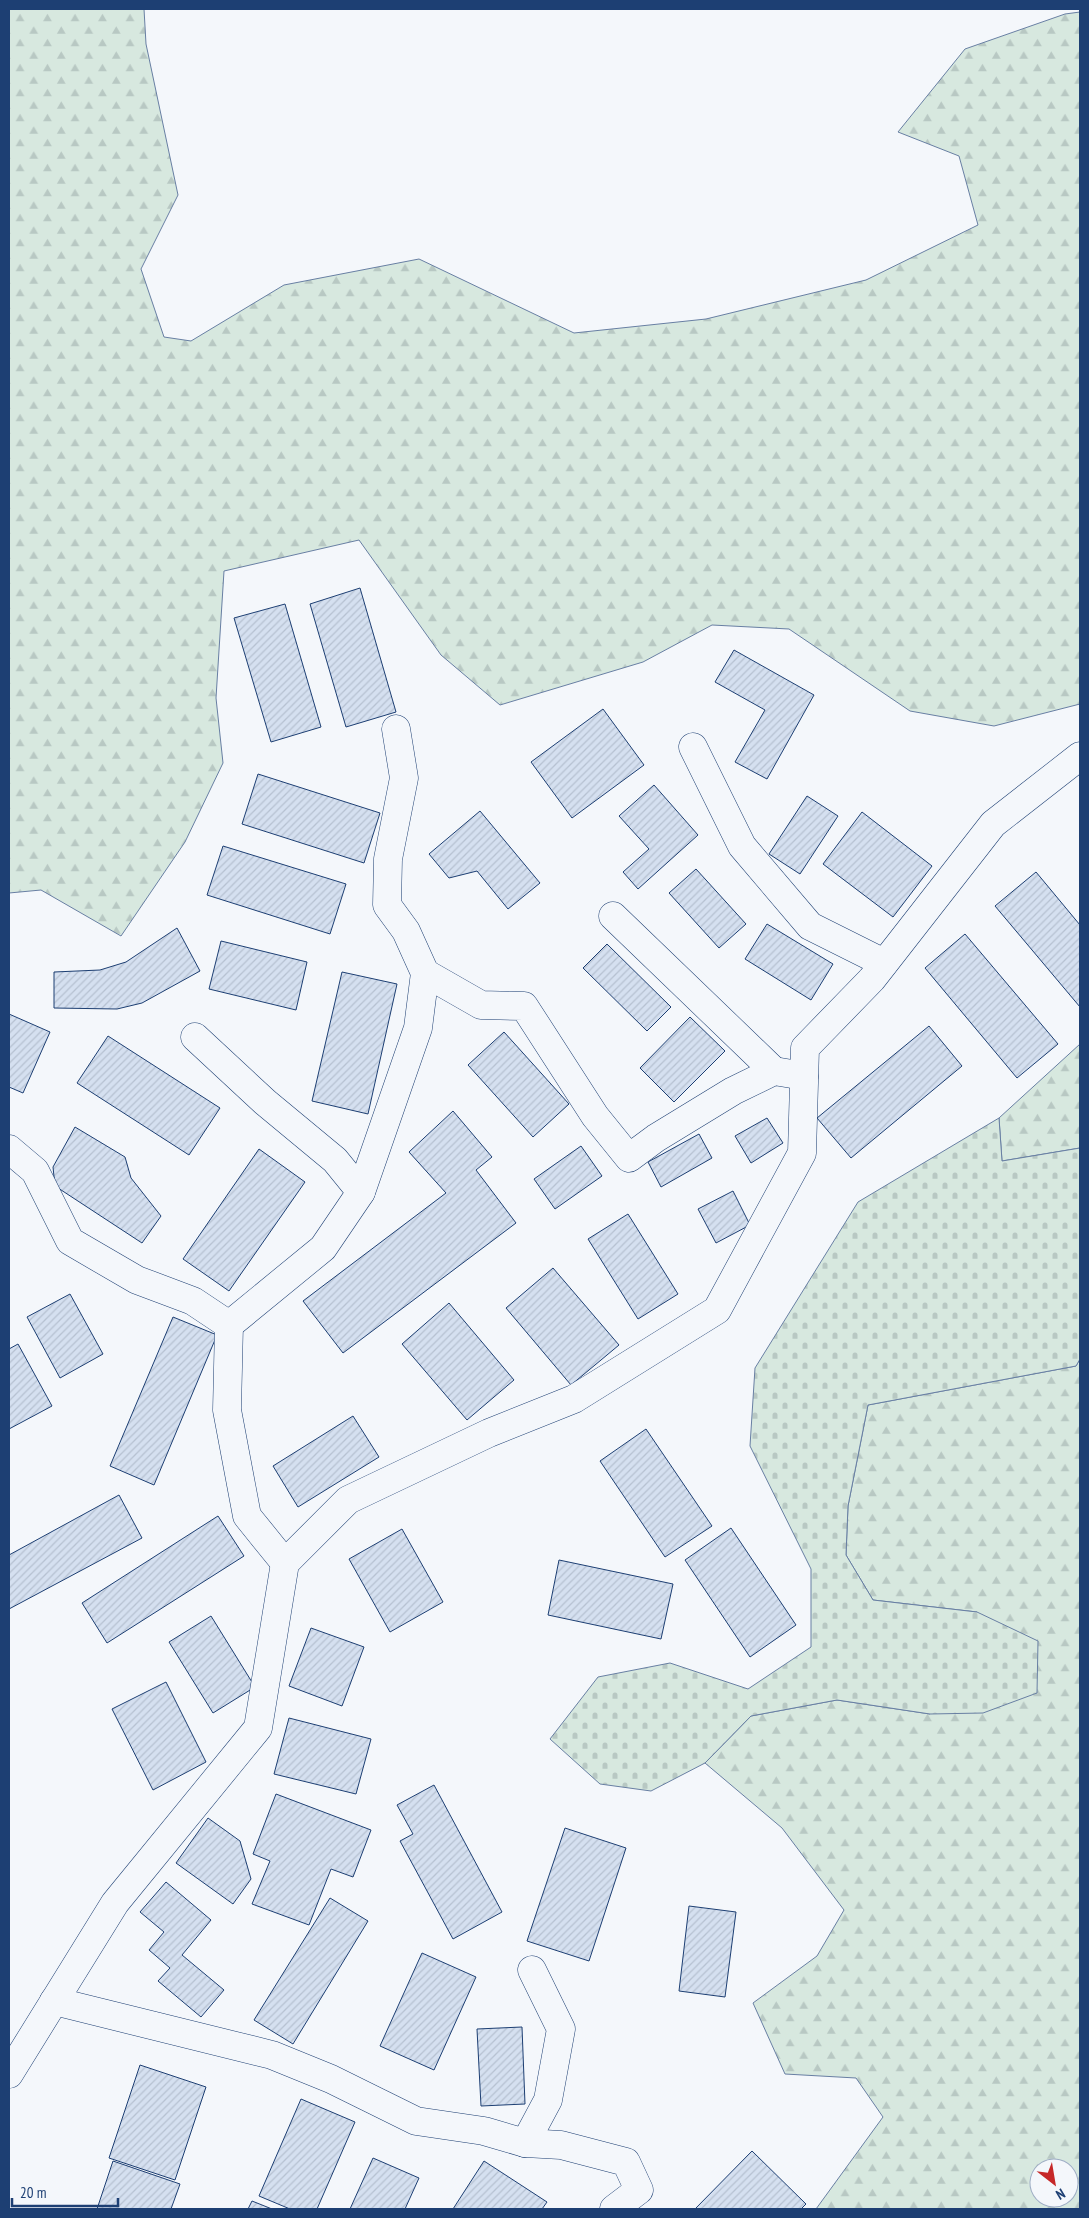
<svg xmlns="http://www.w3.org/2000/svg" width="1089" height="2218" font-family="'PT Sans Narrow',sans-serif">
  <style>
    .forest { fill: url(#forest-firs); stroke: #687fa3; fill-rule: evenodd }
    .cemetery { fill: url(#cemetery-stones); stroke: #687fa3 }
    .building { fill: url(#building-hatch); stroke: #1d3f73 }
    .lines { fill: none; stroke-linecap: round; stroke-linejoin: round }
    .minor-casing { stroke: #1d3f73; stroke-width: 29 }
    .minor { stroke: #f4f7fb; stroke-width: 28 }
  </style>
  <defs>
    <pattern id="forest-firs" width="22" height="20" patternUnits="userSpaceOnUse" patternTransform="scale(1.25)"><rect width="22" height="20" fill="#d7e8df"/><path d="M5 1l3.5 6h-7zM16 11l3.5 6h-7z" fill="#b8c8c3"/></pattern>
    <pattern id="cemetery-stones" width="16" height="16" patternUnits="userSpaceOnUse" patternTransform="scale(1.25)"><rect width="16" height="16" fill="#d7e8df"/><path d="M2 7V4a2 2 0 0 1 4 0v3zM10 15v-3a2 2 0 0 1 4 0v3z" fill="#b8c8c3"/></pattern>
    <pattern id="building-hatch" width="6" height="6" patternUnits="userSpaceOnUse" patternTransform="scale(1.25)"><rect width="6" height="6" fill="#d5e0f0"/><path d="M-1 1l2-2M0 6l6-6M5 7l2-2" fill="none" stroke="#b6c1d1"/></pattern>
  </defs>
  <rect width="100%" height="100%" fill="#f4f7fb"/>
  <!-- forest -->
  <g class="forest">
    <path d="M9 9H144L146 44 178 195 141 269 164 337 191 341 284 285 419 259 574 333 706 319 866 280 978 225 959 156 898 132 965 49 1065 14 1080 12V704L994 726 910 711 789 629 712 625 643 662 500 705 441 655 359 540 224 571 216 698 223 763 185 842 121 936 41 890 9 893Z"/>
    <path d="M1080 1044V1148L1002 1161 999 1118Z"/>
    <path d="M1080 1359V2209H816L883 2117 856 2078 785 2074 753 2003 817 1956 844 1910 782 1828 705 1763 751 1716 837 1700 930 1714 977 1612 873 1600 846 1555 848 1506 868 1405 1076 1366ZM1039 2168H1069V2198H1039Z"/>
  </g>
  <!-- cemetery -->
  <path class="cemetery" d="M999 1118 1002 1161 1080 1148V1359L1076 1366 868 1405 848 1506 846 1555 873 1600 977 1612 1038 1641 1037 1693 983 1713 930 1714 837 1700 751 1716 705 1763 651 1791 600 1784 550 1739 598 1677 670 1663 748 1689 811 1647V1569L750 1446 755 1368 858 1202Z"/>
  <!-- building -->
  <g class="building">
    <path d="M360 588 396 712 346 727 310 604Z"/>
    <path d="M285 604 321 727 271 742 234 618Z"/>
    <path d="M734 650 814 695 767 779 735 762 765 710 715 682Z"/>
    <path d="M603 709 644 765 572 818 531 762Z"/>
    <path d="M258 774 380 813 364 863 242 824Z"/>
    <path d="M654 785 698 835 638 889 623 872 649 849 619 816Z"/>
    <path d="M807 796 838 816 800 874 769 854Z"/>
    <path d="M480 811 540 883 508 909 477 871 449 878 429 854Z"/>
    <path d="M862 812 932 866 893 917 823 864Z"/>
    <path d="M223 846 346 884 330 934 207 895Z"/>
    <path d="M696 869 746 924 719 948 669 893Z"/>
    <path d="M1036 872 1080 925V1007L995 906Z"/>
    <path d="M767 924 833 964 811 1000 745 959Z"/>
    <path d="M177 928 200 971 142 1003 117 1009 54 1008V972L100 970 126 962Z"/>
    <path d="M965 934 1058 1044 1017 1078 925 968Z"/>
    <path d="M221 941 307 962 296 1010 209 989Z"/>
    <path d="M607 944 671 1007 647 1031 583 968Z"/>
    <path d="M342 972 397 984 368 1114 312 1101Z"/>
    <path d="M9 1014 50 1032 23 1093 9 1087Z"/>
    <path d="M690 1017 725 1051 674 1102 640 1068Z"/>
    <path d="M929 1026 962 1066 851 1158 817 1118Z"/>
    <path d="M504 1032 569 1104 533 1137 468 1065Z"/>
    <path d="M108 1036 220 1108 189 1155 77 1083Z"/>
    <path d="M453 1111 492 1157 476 1170 516 1223 343 1353 303 1301 446 1193 409 1152Z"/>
    <path d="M767 1118 783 1143 751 1163 735 1136Z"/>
    <path d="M75 1127 125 1157 131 1178 161 1216 142 1243 55 1186 53 1167Z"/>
    <path d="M699 1134 712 1158 661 1187 648 1162Z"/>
    <path d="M581 1146 602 1176 555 1209 534 1179Z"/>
    <path d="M259 1149 305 1182 229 1291 183 1259Z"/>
    <path d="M733 1191 750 1225 716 1243 698 1209Z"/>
    <path d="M628 1214 678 1294 638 1319 588 1239Z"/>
    <path d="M553 1268 619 1345 571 1385 506 1308Z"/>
    <path d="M70 1294 103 1354 60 1378 27 1317Z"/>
    <path d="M449 1303 514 1380 467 1420 402 1344Z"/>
    <path d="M173 1317 217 1335 154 1485 110 1466Z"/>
    <path d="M18 1344 52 1406 9 1429V1349Z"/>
    <path d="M353 1416 379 1457 298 1507 273 1466Z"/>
    <path d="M646 1429 712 1526 665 1557 600 1461Z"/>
    <path d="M119 1495 142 1538 9 1609V1555Z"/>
    <path d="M218 1516 244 1556 107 1643 82 1603Z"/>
    <path d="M731 1528 796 1625 750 1657 685 1560Z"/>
    <path d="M402 1529 443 1602 390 1632 349 1559Z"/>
    <path d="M559 1560 673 1584 661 1639 548 1615Z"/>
    <path d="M211 1616 255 1687 213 1713 169 1642Z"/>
    <path d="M311 1628 364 1647 342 1706 289 1686Z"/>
    <path d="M166 1682 206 1762 153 1790 112 1709Z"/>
    <path d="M289 1718 371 1739 356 1794 274 1774Z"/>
    <path d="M434 1785 502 1912 453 1939 400 1841 413 1834 397 1805Z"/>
    <path d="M276 1794 371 1830 353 1877 331 1869 309 1925 252 1904 270 1861 253 1854Z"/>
    <path d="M208 1818 240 1841 251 1879 233 1904 176 1863Z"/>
    <path d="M565 1828 626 1848 589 1961 527 1941Z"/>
    <path d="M166 1882 211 1920 182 1955 224 1990 201 2017 158 1981 170 1968 149 1950 164 1932 140 1912Z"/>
    <path d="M330 1898 368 1921 293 2044 254 2020Z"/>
    <path d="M689 1906 736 1912 725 1997 679 1991Z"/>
    <path d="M422 1953 476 1977 434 2070 380 2046Z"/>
    <path d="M522 2027 525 2104 481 2106 477 2029Z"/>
    <path d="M140 2065 206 2087 175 2180 109 2158Z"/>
    <path d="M301 2099 355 2122 317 2209H290L259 2196Z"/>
    <path d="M752 2151 806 2204 801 2209H695Z"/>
    <path d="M373 2158 419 2178 405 2209H350Z"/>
    <path d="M113 2161 180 2184 171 2209H97Z"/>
    <path d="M484 2161 547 2202 542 2209H453Z"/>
    <path d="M252 2201 272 2209H248Z"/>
  </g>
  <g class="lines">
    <defs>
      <g id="minor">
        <path d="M693 747 742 846 810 926 884 963"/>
        <path d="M613 916 774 1071"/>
        <path d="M425 973 481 1005 524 1006 595 1116 629 1158 656 1138 733 1091 774 1071 804 1076"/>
        <path d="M195 1037 265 1102 335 1160 361 1192 323 1248 229 1325"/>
        <path d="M9 1149 35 1171 70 1241 137 1280 193 1301 229 1325 227 1410 247 1516 285 1563"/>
        <path d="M361 1192 418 1028 425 973 406 931 387 905 388 859 404 778 396 729"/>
        <path d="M54 2001 272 2055 331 2079 416 2121 484 2131 525 2143 548 2100 561 2029 532 1970"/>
        <path d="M9 2074 115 1903 258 1728 285 1563 348 1500 489 1433 574 1399 717 1310 802 1153 805 1048 872 979 993 824 1080 756"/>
        <path d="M525 2143 561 2145 626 2162 639 2190 614 2209"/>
      </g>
    </defs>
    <!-- minor casing -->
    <use href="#minor" class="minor-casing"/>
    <!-- minor -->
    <use href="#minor" class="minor"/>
  </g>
  <!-- border -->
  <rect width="1089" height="2218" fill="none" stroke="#1d3f73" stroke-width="20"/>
  <!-- north arrow -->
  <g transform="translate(1054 2183) rotate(149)"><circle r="24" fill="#f4f7fb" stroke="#9eadc5"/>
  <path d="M0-4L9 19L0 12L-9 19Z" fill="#c62828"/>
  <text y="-8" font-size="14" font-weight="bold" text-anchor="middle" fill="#1d3f73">N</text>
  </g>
  <!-- scale -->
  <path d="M12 2198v8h106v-8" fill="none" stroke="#1d3f73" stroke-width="2.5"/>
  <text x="20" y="2198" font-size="15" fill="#1d3f73" stroke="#f4f7fb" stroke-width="4" paint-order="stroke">20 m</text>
</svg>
